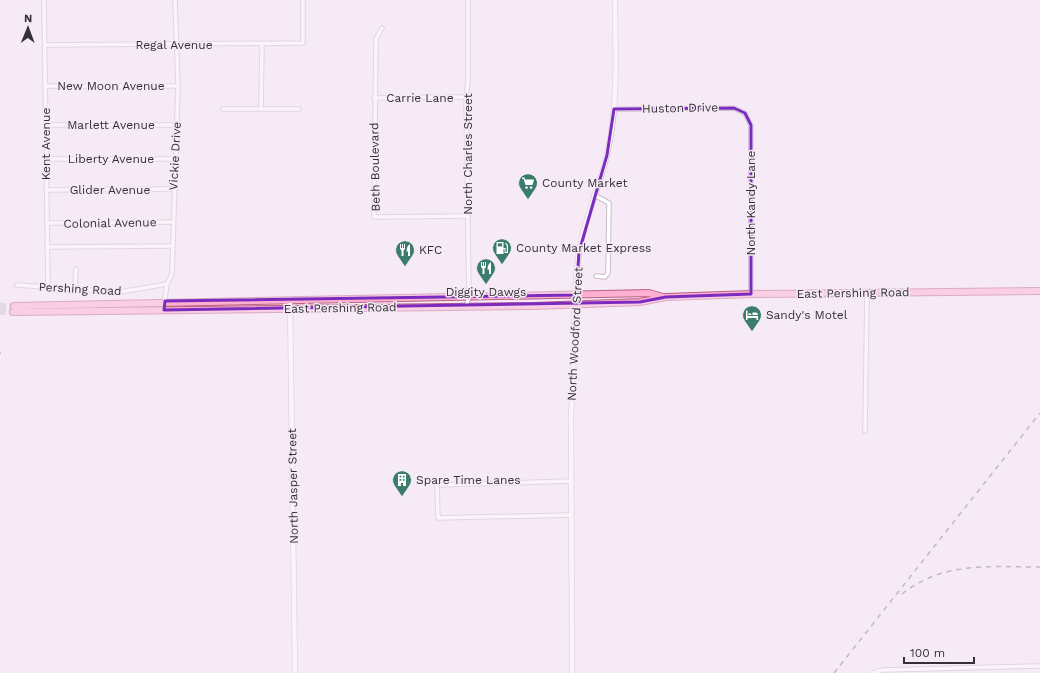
<svg xmlns="http://www.w3.org/2000/svg" width="1040" height="673" font-family="'Work Sans',sans-serif">
  <style>
    .lines { fill: none; stroke-linecap: round; stroke-linejoin: round }
    .primary-tunnel { stroke: #cfc5cf; stroke-width: 6; stroke-dasharray: 6 3; stroke-linecap: butt }
    .minor-casing { stroke: #c8bdc8; stroke-width: 5.5 }
    .tertiary-casing { stroke: #c8bdc8; stroke-width: 6 }
    .primary-casing { stroke: #b86185; stroke-width: 8 }
    .minor { stroke: #fff; stroke-width: 3.5 }
    .tertiary { stroke: #fff; stroke-width: 4.5 }
    .primary { stroke: #feb0d0; stroke-width: 6 }
    .rail { stroke: #857d85; stroke-width: 1.5; stroke-dasharray: 5 5; stroke-linecap: butt }
    .marked { fill: none; stroke: #7b2cbf; stroke-width: 3; stroke-linejoin: round }
    .labels { text-anchor: middle; stroke-width: 3; stroke-linejoin: round; paint-order: stroke }
    .street-label { font-size: 12px; fill: #353035; stroke: #f5eaf5 }
    .poi-label { font-size: 12px; fill: #353035; stroke: #f5eaf5; text-anchor: start }
  </style>
  <rect width="100%" height="100%" fill="#f5eaf5"/>
  <g class="lines">
    <!-- primary-tunnel -->
    <g class="primary-tunnel">
      <path d="M0 306H14"/>
      <path d="M0 312H13"/>
    </g>
    <defs>
      <g id="minor">
        <path d="M44 0 48 287"/>
        <path d="M382 28 376 39 374 217 468 216"/>
        <path d="M45 45 303 43V0"/>
        <path d="M45 86H178"/>
        <path d="M374 98 466 97"/>
        <path d="M223 109H299"/>
        <path d="M261 109 262 44"/>
        <path d="M614 109 734 108 745 113 751 125V294"/>
        <path d="M46 125H177"/>
        <path d="M47 159H175"/>
        <path d="M46 190 174 189"/>
        <path d="M594 195 609 203 608 273 605 277 596 276"/>
        <path d="M47 223 173 222"/>
        <path d="M47 247 173 246"/>
        <path d="M17 285 120 292 167 284"/>
        <path d="M75 289 76 269"/>
        <path d="M164 305 167 284 172 274 178 86 175 0"/>
        <path d="M466 307 469 297 466 97 468 81V0"/>
        <path d="M865 431 867 293"/>
        <path d="M570 515 438 518 437 485 572 481"/>
        <path d="M873 673 882 670 1040 666"/>
      </g>
      <g id="tertiary">
        <path d="M290 299 295 673"/>
        <path d="M572 673 571 413C576 360 571 305 579 252 584 218 600 187 607 154 619 104 615 51 615 0"/>
      </g>
      <g id="primary">
        <path d="M14 306 649 293 663 297"/>
        <path d="M13 312 534 306 640 302 666 297 751 294 1040 291"/>
      </g>
    </defs>
    <!-- minor casing -->
    <use href="#minor" class="minor-casing"/>
    <!-- tertiary casing -->
    <use href="#tertiary" class="tertiary-casing"/>
    <!-- primary casing -->
    <use href="#primary" class="primary-casing"/>
    <!-- minor -->
    <use href="#minor" class="minor"/>
    <!-- tertiary -->
    <use href="#tertiary" class="tertiary"/>
    <!-- primary -->
    <use href="#primary" class="primary"/>
    <!-- rail -->
    <g class="rail">
      <path d="M0 354V352"/>
      <path d="M902 594C944 561 989 567 1040 567"/>
      <path d="M834 673 1040 413"/>
    </g>
  </g>
  <!-- marked area -->
  <path d="M0 0H1040V673H0ZM734 108 745 113 751 125V294L666 297 640 302 164 310 165 301 576 295 579 252 607 155 614 109Z" fill="#f5eaf5" fill-opacity=".55" fill-rule="evenodd"/>
  <path class="marked" d="M734 108 745 113 751 125V294L666 297 640 302 164 310 165 301 576 295 579 252 607 155 614 109Z"/>
  <!-- icons -->
  <defs>
    <symbol id="supermarket-pin" viewBox="-11 -11 22 30"><path d="M0 17L-7.5 6A9.5 9.5 0 1 1 7.5 6Z" fill="#3b7c6d" stroke="#f5eaf5"/><path d="M-6-5.5h2.5l.6 2H6L4.5 2H-2.5L-4.4-4H-6ZM-1.5 3.2a1.3 1.3 0 1 0 .1 0ZM3 3.2a1.3 1.3 0 1 0 .1 0Z" fill="#fff"/></symbol>
    <symbol id="fuel-pin" viewBox="-11 -11 22 30"><path d="M0 17L-7.5 6A9.5 9.5 0 1 1 7.5 6Z" fill="#3b7c6d" stroke="#f5eaf5"/><path d="M-5.5-6h7V0h2V4h1.3V-2.5L3-4.5l.8-.8L6-3V5H2.5V1h-1V6h-7ZM-4.2-4.7v3.2H.2V-4.7Z" fill="#fff"/></symbol>
    <symbol id="restaurant-pin" viewBox="-11 -11 22 30"><path d="M0 17L-7.5 6A9.5 9.5 0 1 1 7.5 6Z" fill="#3b7c6d" stroke="#f5eaf5"/><path d="M-5-6h1v4h1v-4h1v4h1v-4h1v5L-1.5 .5V6h-2V.5L-5-1ZM5-6V6H3V1.5H1.5Q1.5-4 5-6Z" fill="#fff"/></symbol>
    <symbol id="hotel-pin" viewBox="-11 -11 22 30"><path d="M0 17L-7.5 6A9.5 9.5 0 1 1 7.5 6Z" fill="#3b7c6d" stroke="#f5eaf5"/><path d="M-6-4.5h1.5V1H6V5H4.5V3h-9V5H-6ZM-4 0a1.8 1.8 0 1 1 3.6 0ZM.5 0V-2.5h3Q6-2.5 6 0Z" fill="#fff"/></symbol>
    <symbol id="building-pin" viewBox="-11 -11 22 30"><path d="M0 17L-7.5 6A9.5 9.5 0 1 1 7.5 6Z" fill="#3b7c6d" stroke="#f5eaf5"/><path d="M-4-6H4V6H1V3H-1V6H-4ZM-2.5-4.3h1.7v1.8h-1.7ZM.8-4.3h1.7v1.8H.8ZM-2.5-1h1.7V.8h-1.7ZM.8-1h1.7V.8H.8Z" fill="#fff"/></symbol>
  </defs>
  <g fill-rule="evenodd">
    <use href="#supermarket-pin" x="517" y="172" width="22" height="30"/>
    <use href="#fuel-pin" x="491" y="237" width="22" height="30"/>
    <use href="#restaurant-pin" x="394" y="239" width="22" height="30"/>
    <use href="#restaurant-pin" x="475" y="257" width="22" height="30"/>
    <use href="#hotel-pin" x="741" y="304" width="22" height="30"/>
    <use href="#building-pin" x="391" y="469" width="22" height="30"/>
  </g>
  <g class="labels">
    <!-- street labels -->
    <g class="street-label">
      <text x="174" y="49">Regal Avenue</text>
      <text x="111" y="90">New Moon Avenue</text>
      <text x="420" y="102">Carrie Lane</text>
      <text transform="translate(680 108) rotate(-1)" y="4">Huston Drive</text>
      <text x="111" y="129">Marlett Avenue</text>
      <text transform="translate(46 144) rotate(-90)" y="4">Kent Avenue</text>
      <text transform="translate(468 154) rotate(-90)" y="4">North Charles Street</text>
      <text transform="translate(175 156) rotate(-87)" y="4">Vickie Drive</text>
      <text x="111" y="163">Liberty Avenue</text>
      <text transform="translate(375 167) rotate(-91)" y="4">Beth Boulevard</text>
      <text x="110" y="194">Glider Avenue</text>
      <text transform="translate(751 203) rotate(-90)" y="4">North Kandy Lane</text>
      <text transform="translate(110 223) rotate(-1)" y="4">Colonial Avenue</text>
      <text transform="translate(80 289) rotate(3)" y="4">Pershing Road</text>
      <text transform="translate(853 293) rotate(-1)" y="4">East Pershing Road</text>
      <text transform="translate(340 308) rotate(-1)" y="4">East Pershing Road</text>
      <text transform="translate(575 334) rotate(-87)" y="4">North Woodford Street</text>
      <text transform="translate(293 486) rotate(-91)" y="4">North Jasper Street</text>
    </g>
    <!-- poi labels -->
    <g class="poi-label">
      <text x="542" y="187">County Market</text>
      <text x="516" y="252">County Market Express</text>
      <text x="419" y="254">KFC</text>
      <text x="486" y="296" text-anchor="middle">Diggity Dawgs</text>
      <text x="766" y="319">Sandy's Motel</text>
      <text x="416" y="484">Spare Time Lanes</text>
    </g>
  </g>
  <!-- north arrow -->
  <g transform="translate(28 28) rotate(1)" stroke="#f5eaf5" stroke-width="3" paint-order="stroke">
  <path d="M0-3L7 15L0 10L-7 15Z" fill="#353035"/>
  <text y="-6" font-size="11" font-weight="bold" text-anchor="middle" fill="#353035">N</text>
  </g>
  <!-- scale -->
  <path d="M904 657v6h70v-6" fill="none" stroke="#353035" stroke-width="2"/>
  <text x="910" y="657" font-size="12" fill="#353035" stroke="#f5eaf5" stroke-width="3" paint-order="stroke">100 m</text>
</svg>
